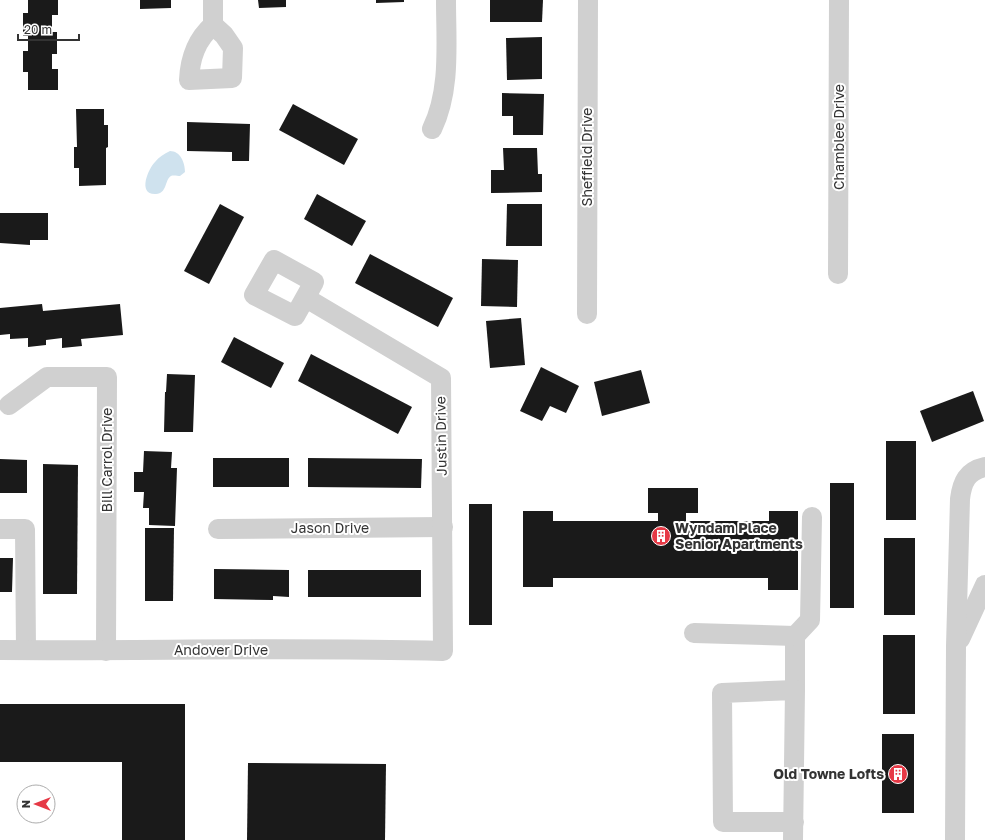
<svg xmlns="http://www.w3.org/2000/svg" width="985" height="840" font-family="'Golos Text',sans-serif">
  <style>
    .water { fill: #cfe2ee }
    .building { fill: #1a1a1a }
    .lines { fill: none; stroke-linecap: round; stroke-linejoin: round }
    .minor { stroke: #d0d0d0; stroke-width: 20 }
    .labels { text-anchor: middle; stroke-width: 4; stroke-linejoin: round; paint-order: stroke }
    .street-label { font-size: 14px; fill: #333; stroke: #fff }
    .poi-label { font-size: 14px; font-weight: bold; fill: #333; stroke: #fff; text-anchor: start }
  </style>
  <rect width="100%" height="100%" fill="#fff"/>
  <!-- water -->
  <path class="water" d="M170 151C180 151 185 162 185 172L180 176C178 176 173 175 171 176 165 179 167 194 156 194 137 195 148 169 155 162 159 157 164 154 170 151Z"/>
  <!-- building -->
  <g class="building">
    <path d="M28 0H58V15H52V32H57V54H52V69H58V90H28V72H23V51H28V36H23V13H28Z"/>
    <path d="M140 0H171V8L140 9Z"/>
    <path d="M258 0H286V7L259 8Z"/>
    <path d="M376 0H404V2L376 3Z"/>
    <path d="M490 0H543L542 22H490Z"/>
    <path d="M542 37V79L507 80 506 38Z"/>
    <path d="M502 93 544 94 543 135H513V116H502Z"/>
    <path d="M293 104 358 139 344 165 279 130Z"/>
    <path d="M76 109H104V125H108V147L106 148V185L79 186V168H74V147H77Z"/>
    <path d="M187 122 250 124 249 161H232V152L187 151Z"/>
    <path d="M503 148H537L538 174H542V192L491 193V170H504Z"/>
    <path d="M317 194 366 221 352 246 304 219Z"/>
    <path d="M220 204 244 217 209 284 184 271Z"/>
    <path d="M507 204H542V246H506Z"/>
    <path d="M0 213H48V240H30V245L0 243Z"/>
    <path d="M370 254 453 298 438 327 355 283Z"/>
    <path d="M482 259 518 260 517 307 481 306Z"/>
    <path d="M42 304 43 311 120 304 123 335 81 339 82 346 62 348V338L46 340V345L28 347V338L10 339V334L0 335V308Z"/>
    <path d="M521 318 525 365 490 368 486 321Z"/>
    <path d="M234 337 284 363 271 388 221 362Z"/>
    <path d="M311 354 412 407 398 434 298 381Z"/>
    <path d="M541 367 579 386 566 413 550 406 542 421 520 411Z"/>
    <path d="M641 370 650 403 602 416 594 382Z"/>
    <path d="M167 374 195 375 193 432H164L165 392H166Z"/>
    <path d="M973 391 984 421 932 442 920 411Z"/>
    <rect x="886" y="441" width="30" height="79"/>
    <path d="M144 451 172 452 171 468H177L175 526 149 525V508H143L144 492H134V472H143Z"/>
    <rect x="213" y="458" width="76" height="29"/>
    <path d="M308 458 422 459 421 488 308 487Z"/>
    <path d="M0 459 27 460V493H0Z"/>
    <path d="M43 464 78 465 77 594H43Z"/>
    <rect x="830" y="483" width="24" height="125"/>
    <path d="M648 488H698V513H686V521H769V511H798V590H768V578H553V587H523V511H553V521H658V513H648Z"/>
    <rect x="469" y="504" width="23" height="121"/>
    <path d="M145 528H174L173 601H145Z"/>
    <rect x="884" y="538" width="31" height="77"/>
    <path d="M0 558H13L12 592H0Z"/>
    <path d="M214 569 289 570V597L273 596V600L214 599Z"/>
    <rect x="308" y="570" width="113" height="27"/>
    <rect x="883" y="635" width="32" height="79"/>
    <path d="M0 704H185V840H122V762H0Z"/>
    <rect x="882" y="734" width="32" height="79"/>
    <path d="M248 763 386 764 385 840H247Z"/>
  </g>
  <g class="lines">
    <!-- minor -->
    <g class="minor">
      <path d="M213 25 224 35 233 48 232 78 189 80C190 58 196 40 213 25V0"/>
      <path d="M432 129C451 90 446 43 446 0"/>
      <path d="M274 260 314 282 295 316 254 295Z"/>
      <path d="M838 274 839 0"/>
      <path d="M587 314 588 0"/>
      <path d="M9 405 47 377H107L106 651"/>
      <path d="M0 529H25L26 650"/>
      <path d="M218 529 443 527"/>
      <path d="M694 633 795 636V690"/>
      <path d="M795 636 810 620 812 517"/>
      <path d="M960 639 985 585"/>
      <path d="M0 650C147 651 295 647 443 651L441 378 306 298"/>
      <path d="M793 840 795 690 722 693 723 822H794"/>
      <path d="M955 840 956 646 960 499C962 482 967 471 985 467"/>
    </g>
  </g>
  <!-- icons -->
  <defs>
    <symbol id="building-disc" viewBox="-11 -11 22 22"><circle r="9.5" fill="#e63946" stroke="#fff"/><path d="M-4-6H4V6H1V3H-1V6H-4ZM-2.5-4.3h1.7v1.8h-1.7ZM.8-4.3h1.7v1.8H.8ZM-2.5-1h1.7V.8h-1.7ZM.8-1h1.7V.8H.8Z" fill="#fff"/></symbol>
  </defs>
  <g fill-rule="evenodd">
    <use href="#building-disc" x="650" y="525" width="22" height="22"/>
    <use href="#building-disc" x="887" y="763" width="22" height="22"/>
  </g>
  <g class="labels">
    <!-- street labels -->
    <g class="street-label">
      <text transform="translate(839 137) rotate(-90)" y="5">Chamblee Drive</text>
      <text transform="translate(587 157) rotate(-90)" y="5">Sheffield Drive</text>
      <text transform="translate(441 436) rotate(-91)" y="5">Justin Drive</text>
      <text transform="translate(107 460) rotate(-90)" y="5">Bill Carrol Drive</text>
      <text x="330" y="533">Jason Drive</text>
      <text x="221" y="655">Andover Drive</text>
    </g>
    <!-- poi labels -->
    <g class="poi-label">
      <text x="675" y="533">Wyndam Place<tspan x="675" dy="16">Senior Apartments</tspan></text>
      <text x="884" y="779" text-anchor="end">Old Towne Lofts</text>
    </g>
  </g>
  <!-- north arrow -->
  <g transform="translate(36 804) rotate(270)"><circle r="19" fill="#ffffff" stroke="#adadad"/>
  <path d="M0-3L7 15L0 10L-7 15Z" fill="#e63946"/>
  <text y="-6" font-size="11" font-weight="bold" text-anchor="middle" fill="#333333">N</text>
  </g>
  <!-- scale -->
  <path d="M18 34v6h61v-6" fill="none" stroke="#333333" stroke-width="2"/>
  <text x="24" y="34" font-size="12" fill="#333333" stroke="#ffffff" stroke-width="3" paint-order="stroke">20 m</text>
</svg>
